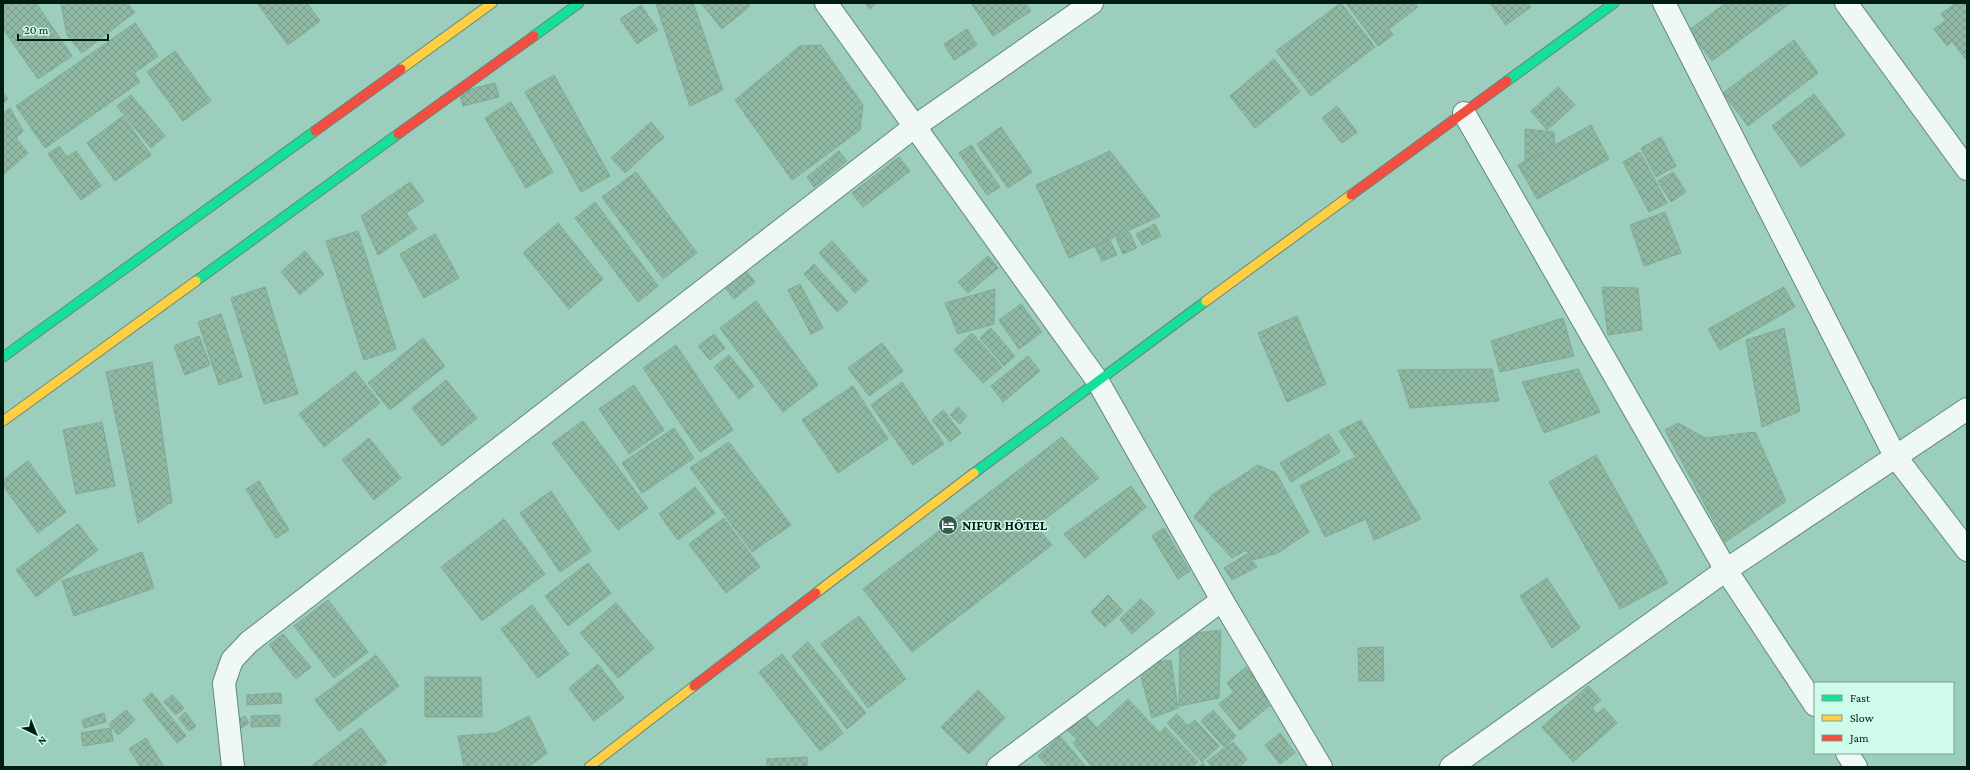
<svg xmlns="http://www.w3.org/2000/svg" width="1970" height="770" font-family="'Crimson Pro',serif">
  <style>
    .building { fill: url(#building-cross-hatch); stroke: #83a896 }
    .lines { fill: none; stroke-linecap: round; stroke-linejoin: round }
    .street-casing { stroke: #62887c; stroke-width: 24 }
    .fast-casing { stroke: #62887c; stroke-width: 11 }
    .slow-casing { stroke: #62887c; stroke-width: 11 }
    .jam-casing { stroke: #62887c; stroke-width: 11 }
    .street { stroke: #f0f8f5; stroke-width: 22 }
    .fast { stroke: #16e098; stroke-width: 9 }
    .slow { stroke: #ffcf43; stroke-width: 9 }
    .jam { stroke: #f24e42; stroke-width: 9 }
    .labels { text-anchor: middle; stroke-width: 3; stroke-linejoin: round; paint-order: stroke }
    .poi-label { font-size: 14px; font-weight: bold; fill: #001c13; stroke: #cefbea; text-anchor: start }
  </style>
  <defs>
    <pattern id="building-cross-hatch" width="8" height="8" patternUnits="userSpaceOnUse"><rect width="8" height="8" fill="#8fb9a3"/><path d="M0 0l8 8M0 8l8-8" fill="none" stroke="#7a9e8b"/></pattern>
  </defs>
  <rect width="100%" height="100%" fill="#9bcebd"/>
  <!-- building -->
  <g class="building">
    <path d="M3 3H36L72 56 38 79 3 29Z"/>
    <path d="M62 3H127L135 12 82 53 67 35 61 4Z"/>
    <path d="M257 3H307L320 21 288 45Z"/>
    <path d="M660 3H693L723 90 690 106 656 4Z"/>
    <path d="M701 3H748L750 6 722 29Z"/>
    <path d="M865 3H876L870 9Z"/>
    <path d="M971 3H1025L1031 11 993 36Z"/>
    <path d="M1341 3 1375 47 1311 96 1276 51Z"/>
    <path d="M1346 3H1415L1418 7 1389 29 1393 35 1378 46Z"/>
    <path d="M1490 3H1528L1531 7 1506 25Z"/>
    <path d="M1726 3H1790L1712 61 1689 30Z"/>
    <path d="M1956 3H1967V61L1952 41 1947 46 1934 29 1946 20 1941 14Z"/>
    <path d="M641 5 658 30 637 44 620 19Z"/>
    <path d="M135 23 158 56 134 73 140 82 45 148 16 106Z"/>
    <path d="M967 29 977 45 954 60 944 44Z"/>
    <path d="M1794 40 1818 73 1748 126 1723 93Z"/>
    <path d="M821 45 863 105 860 130 792 180 735 100 800 46Z"/>
    <path d="M175 51 211 101 183 121 147 72Z"/>
    <path d="M1274 59 1300 92 1255 128 1230 96Z"/>
    <path d="M554 75 610 176 581 192 525 92Z"/>
    <path d="M495 83 499 97 463 106 459 92Z"/>
    <path d="M1558 87 1575 105 1547 130 1531 111Z"/>
    <path d="M3 92 8 99 3 103Z"/>
    <path d="M1814 94 1845 135 1801 167 1772 126Z"/>
    <path d="M131 95 165 136 151 148 117 106Z"/>
    <path d="M511 102 553 172 526 188 485 118Z"/>
    <path d="M1337 106 1357 132 1342 143 1322 118Z"/>
    <path d="M10 108 23 131 16 138 28 153 3 175V113Z"/>
    <path d="M123 116 151 155 115 181 87 143Z"/>
    <path d="M651 122 664 137 625 173 611 158Z"/>
    <path d="M1591 125 1609 159 1537 199 1518 165Z"/>
    <path d="M1001 127 1032 172 1008 188 977 144Z"/>
    <path d="M1525 129 1554 132 1555 145 1525 162Z"/>
    <path d="M1661 137 1676 166 1656 177 1641 148Z"/>
    <path d="M971 145 1000 187 987 195 959 153Z"/>
    <path d="M59 146 67 157 76 151 101 186 81 200 48 154Z"/>
    <path d="M839 151 847 161 814 187 807 177Z"/>
    <path d="M1110 151 1160 216 1069 258 1036 185Z"/>
    <path d="M1640 152 1667 203 1649 212 1623 162Z"/>
    <path d="M899 157 910 171 863 207 852 193Z"/>
    <path d="M636 172 697 253 663 279 602 197Z"/>
    <path d="M1673 172 1686 192 1671 202 1658 181Z"/>
    <path d="M410 182 424 201 406 213 417 229 378 255 361 216Z"/>
    <path d="M595 202 658 286 638 302 575 218Z"/>
    <path d="M1665 212 1681 253 1644 266 1630 225Z"/>
    <path d="M558 223 603 279 569 309 523 253Z"/>
    <path d="M1155 224 1161 236 1142 245 1136 234Z"/>
    <path d="M358 231 396 349 364 360 326 241Z"/>
    <path d="M1129 232 1137 248 1123 254 1116 238Z"/>
    <path d="M435 234 459 278 424 298 400 254Z"/>
    <path d="M1110 240 1117 255 1102 261 1095 246Z"/>
    <path d="M832 241 868 281 855 293 819 253Z"/>
    <path d="M305 251 324 274 300 295 281 272Z"/>
    <path d="M988 256 998 268 968 293 958 282Z"/>
    <path d="M814 264 848 302 837 312 804 274Z"/>
    <path d="M747 272 755 282 734 299 726 289Z"/>
    <path d="M800 284 823 328 811 334 788 290Z"/>
    <path d="M265 287 298 394 264 404 231 298Z"/>
    <path d="M1602 287 1638 288 1642 330 1608 335Z"/>
    <path d="M1784 287 1795 307 1720 350 1708 329Z"/>
    <path d="M995 289 994 324 958 334 945 303Z"/>
    <path d="M756 301 818 385 783 412 720 328Z"/>
    <path d="M1021 304 1042 332 1019 349 999 320Z"/>
    <path d="M221 314 242 377 219 385 198 322Z"/>
    <path d="M1297 316 1326 384 1287 402 1258 333Z"/>
    <path d="M1563 318 1574 356 1500 372 1491 341Z"/>
    <path d="M991 328 1015 356 1004 366 980 338Z"/>
    <path d="M1784 328 1800 411 1762 427 1746 340Z"/>
    <path d="M972 333 1002 367 983 383 954 350Z"/>
    <path d="M714 334 725 348 710 360 698 346Z"/>
    <path d="M199 336 210 365 185 375 174 346Z"/>
    <path d="M423 338 445 366 390 410 368 383Z"/>
    <path d="M882 343 903 371 869 396 848 368Z"/>
    <path d="M676 345 733 430 700 452 643 368Z"/>
    <path d="M729 355 754 386 739 399 714 367Z"/>
    <path d="M1028 356 1040 371 1003 402 991 386Z"/>
    <path d="M152 362 172 502 138 523 106 372Z"/>
    <path d="M1492 369 1499 401 1410 408 1398 370Z"/>
    <path d="M1578 369 1600 412 1544 433 1522 382Z"/>
    <path d="M355 371 380 403 324 447 299 414Z"/>
    <path d="M446 380 477 418 442 446 412 408Z"/>
    <path d="M902 382 944 444 913 465 871 405Z"/>
    <path d="M634 385 664 430 629 454 599 409Z"/>
    <path d="M853 386 888 439 838 473 802 420Z"/>
    <path d="M958 407 967 416 960 424 950 415Z"/>
    <path d="M943 410 961 433 950 442 932 420Z"/>
    <path d="M1361 420 1421 519 1374 540 1366 519 1325 537 1300 486 1356 457 1339 431Z"/>
    <path d="M583 421 648 508 618 530 552 443Z"/>
    <path d="M102 422 115 486 76 494 63 430Z"/>
    <path d="M1678 423 1705 438 1755 432 1786 501 1725 542 1665 430Z"/>
    <path d="M674 428 694 458 642 493 622 463Z"/>
    <path d="M1329 434 1340 452 1291 482 1280 463Z"/>
    <path d="M1062 437 1099 478 1036 526 1052 545 912 652 863 589Z"/>
    <path d="M369 438 401 478 374 500 342 460Z"/>
    <path d="M729 442 791 525 752 552 690 468Z"/>
    <path d="M1596 455 1668 583 1620 609 1549 482Z"/>
    <path d="M28 461 66 512 38 533 3 486V480Z"/>
    <path d="M1258 465 1276 473 1309 532 1278 553 1253 560 1246 550 1232 558 1194 517 1212 495Z"/>
    <path d="M259 481 289 530 276 538 246 489Z"/>
    <path d="M1131 486 1146 507 1085 558 1064 534Z"/>
    <path d="M695 487 715 513 678 540 659 514Z"/>
    <path d="M551 491 591 551 560 572 520 513Z"/>
    <path d="M724 518 760 567 726 593 689 544Z"/>
    <path d="M504 519 545 574 482 621 441 567Z"/>
    <path d="M78 524 98 550 36 597 16 570Z"/>
    <path d="M1164 528 1190 571 1178 579 1152 536Z"/>
    <path d="M142 552 154 588 74 616 62 581Z"/>
    <path d="M1247 554 1257 567 1232 580 1224 568Z"/>
    <path d="M588 563 611 593 568 626 545 596Z"/>
    <path d="M1547 578 1580 628 1552 648 1520 596Z"/>
    <path d="M1108 595 1123 611 1105 627 1091 612Z"/>
    <path d="M1141 599 1155 613 1132 634 1120 619Z"/>
    <path d="M328 600 368 652 334 678 294 626Z"/>
    <path d="M616 603 654 648 618 678 580 633Z"/>
    <path d="M532 605 569 654 538 678 501 629Z"/>
    <path d="M859 616 906 679 868 708 821 644Z"/>
    <path d="M1221 630 1219 698 1179 706 1180 635Z"/>
    <path d="M283 634 311 667 296 679 269 645Z"/>
    <path d="M808 642 866 713 847 729 792 656Z"/>
    <path d="M1383 647 1384 681H1359L1358 648Z"/>
    <path d="M782 654 843 733 820 751 759 672Z"/>
    <path d="M376 655 399 686 339 731 315 700Z"/>
    <path d="M1171 660 1178 708 1152 718 1138 665Z"/>
    <path d="M598 664 624 698 594 721 569 688Z"/>
    <path d="M1246 667 1274 702 1240 730 1219 704 1234 692 1227 683Z"/>
    <path d="M425 677H481L482 717H425Z"/>
    <path d="M1588 686 1601 700 1592 708 1597 714 1604 708 1617 723 1573 762 1542 727Z"/>
    <path d="M978 690 1005 718 969 754 941 727Z"/>
    <path d="M152 693 186 736 177 743 143 700Z"/>
    <path d="M281 693 282 703 247 705V695Z"/>
    <path d="M172 695 184 708 176 715 164 702Z"/>
    <path d="M1128 699 1160 733 1165 727 1198 762 1192 767H1092L1073 743 1077 739 1066 729 1083 713 1097 728Z"/>
    <path d="M126 710 135 720 118 735 109 724Z"/>
    <path d="M1213 710 1236 736 1224 747 1201 721Z"/>
    <path d="M185 712 196 726 189 731 179 718Z"/>
    <path d="M104 713 106 722 84 728 82 720Z"/>
    <path d="M1177 714 1188 726 1195 720 1219 746 1202 762 1167 723Z"/>
    <path d="M280 715V726L251 727V716Z"/>
    <path d="M245 716 249 723 239 729 235 721Z"/>
    <path d="M529 716 547 753 528 767H464L458 736 496 733Z"/>
    <path d="M111 728 113 741 83 746 81 733Z"/>
    <path d="M361 728 387 762 380 767H310Z"/>
    <path d="M1280 733 1295 753 1280 764 1265 745Z"/>
    <path d="M1060 736 1086 767H1048L1038 756Z"/>
    <path d="M146 738 164 767H141L129 749Z"/>
    <path d="M1233 742 1247 759 1240 767H1212L1207 761Z"/>
    <path d="M807 757V767H767V759Z"/>
    <path d="M1203 763 1206 767H1198Z"/>
  </g>
  <g class="lines">
    <defs>
      <g id="street">
        <path d="M826 3 1097 380 1222 600 1321 767"/>
        <path d="M1664 3 1895 456 1967 550"/>
        <path d="M1846 3 1967 169"/>
        <path d="M1464 113 1726 570 1815 705"/>
        <path d="M1847 753 1856 767"/>
        <path d="M233 767 224 683 232 660 249 642 914 127 1092 3"/>
        <path d="M998 767 1222 600"/>
        <path d="M1451 767 1726 570 1967 409"/>
      </g>
      <g id="fast">
        <path d="M534 36 579 3"/>
        <path d="M1507 81 1614 3"/>
        <path d="M196 281 398 134"/>
        <path d="M3 357 315 131"/>
        <path d="M974 473 1206 301"/>
      </g>
      <g id="slow">
        <path d="M401 69 492 3"/>
        <path d="M1206 301 1351 195"/>
        <path d="M3 421 196 281"/>
        <path d="M816 593 974 473"/>
        <path d="M589 767 694 686"/>
      </g>
      <g id="jam">
        <path d="M315 131 401 69"/>
        <path d="M398 134 534 36"/>
        <path d="M1351 195 1507 81"/>
        <path d="M694 686 816 593"/>
      </g>
    </defs>
    <!-- street casing -->
    <use href="#street" class="street-casing"/>
    <!-- fast casing -->
    <use href="#fast" class="fast-casing"/>
    <!-- slow casing -->
    <use href="#slow" class="slow-casing"/>
    <!-- jam casing -->
    <use href="#jam" class="jam-casing"/>
    <!-- street -->
    <use href="#street" class="street"/>
    <!-- fast -->
    <use href="#fast" class="fast"/>
    <!-- slow -->
    <use href="#slow" class="slow"/>
    <!-- jam -->
    <use href="#jam" class="jam"/>
  </g>
  <!-- icons -->
  <defs>
    <symbol id="hotel-disc" viewBox="-11 -11 22 22"><circle r="9.5" fill="#365a4e" stroke="#cefbea"/><path d="M-6-4.5h1.5V1H6V5H4.5V3h-9V5H-6ZM-4 0a1.8 1.8 0 1 1 3.6 0ZM.5 0V-2.5h3Q6-2.5 6 0Z" fill="#fff"/></symbol>
  </defs>
  <g fill-rule="evenodd">
    <use href="#hotel-disc" x="937" y="514" width="22" height="22"/>
  </g>
  <g class="labels">
    <!-- poi labels -->
    <g class="poi-label">
      <text x="962" y="530">NIFUR HÔTEL</text>
    </g>
  </g>
  <!-- border -->
  <rect width="1970" height="770" fill="none" stroke="#001c13" stroke-width="8"/>
  <!-- legend -->
  <rect x="1814" y="682" width="140" height="72" fill="#cefbea" stroke="#7ca294"/>
  <rect x="1822" y="695" width="20" height="6" fill="#16e098" stroke="#7ca294"/>
  <text x="1850" y="702" font-size="12" fill="#001c13">Fast</text>
  <rect x="1822" y="715" width="20" height="6" fill="#ffcf43" stroke="#7ca294"/>
  <text x="1850" y="722" font-size="12" fill="#001c13">Slow</text>
  <rect x="1822" y="735" width="20" height="6" fill="#f24e42" stroke="#7ca294"/>
  <text x="1850" y="742" font-size="12" fill="#001c13">Jam</text>
  <!-- north arrow -->
  <g transform="translate(36 734) rotate(137)" stroke="#cefbea" stroke-width="3" paint-order="stroke">
  <path d="M0-3L7 15L0 10L-7 15Z" fill="#001c13"/>
  <text y="-6" font-size="11" font-weight="bold" text-anchor="middle" fill="#001c13">N</text>
  </g>
  <!-- scale -->
  <path d="M18 34v6h90v-6" fill="none" stroke="#001c13" stroke-width="2"/>
  <text x="24" y="34" font-size="12" fill="#001c13" stroke="#cefbea" stroke-width="3" paint-order="stroke">20 m</text>
</svg>
